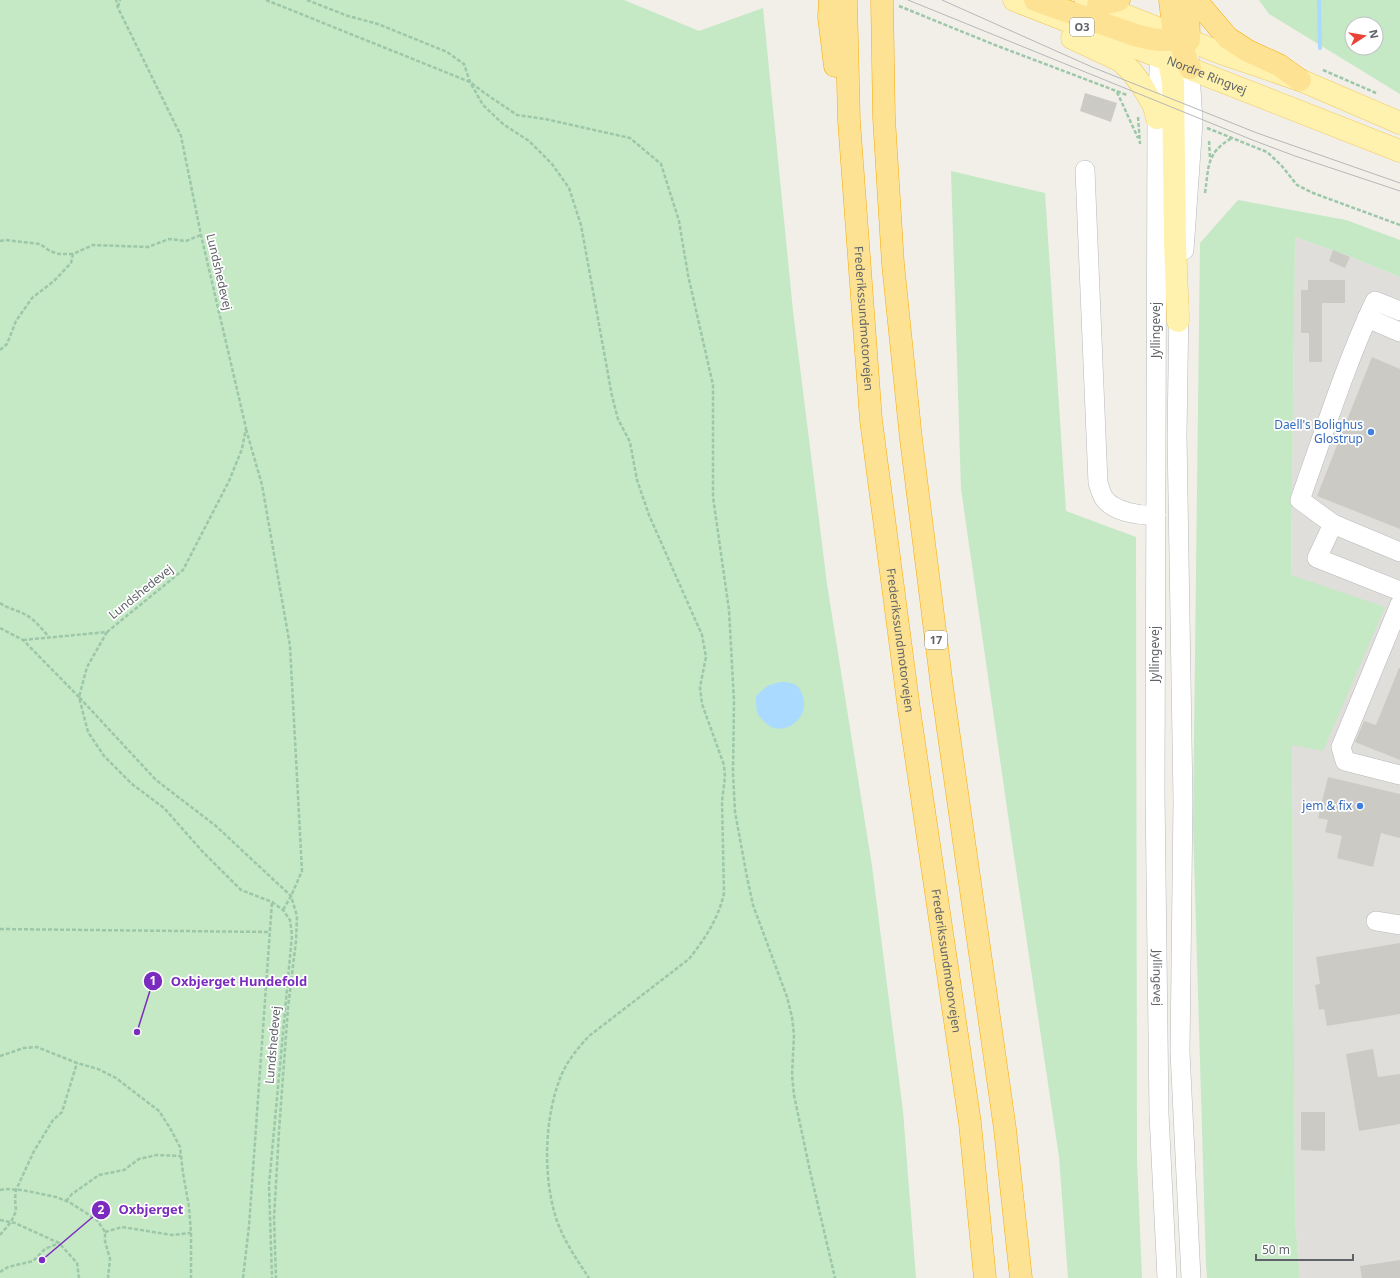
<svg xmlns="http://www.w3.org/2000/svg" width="1400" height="1278" font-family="'Noto Sans',sans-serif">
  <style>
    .industrial { fill: #e0deda }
    .green { fill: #c5e8c5; fill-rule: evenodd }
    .water { fill: #aadaff }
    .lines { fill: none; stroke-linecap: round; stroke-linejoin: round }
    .stream { stroke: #aadaff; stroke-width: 4 }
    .building { fill: #cccac5 }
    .minor-casing { stroke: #b5b8bc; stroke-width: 20 }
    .major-casing { stroke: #f2c960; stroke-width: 23 }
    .highway-casing { stroke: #f9ab00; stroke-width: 23 }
    .path { stroke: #9cc7a9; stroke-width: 2.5; stroke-dasharray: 4 2; stroke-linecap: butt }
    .minor { stroke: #fff; stroke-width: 19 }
    .major { stroke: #fff2af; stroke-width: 22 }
    .highway { stroke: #fde293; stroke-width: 22 }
    .tram { stroke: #b6b7b8; stroke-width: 1 }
    .shop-dot { fill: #3f7fe0; stroke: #fff; stroke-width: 1.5 }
    .labels { text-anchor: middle; stroke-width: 3.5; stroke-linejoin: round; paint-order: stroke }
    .shield { fill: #fff; stroke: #8f9295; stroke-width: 1 }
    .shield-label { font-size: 11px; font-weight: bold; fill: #5f6368 }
    .street-label { font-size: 12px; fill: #5f6368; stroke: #fff }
    .shop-label { font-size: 12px; fill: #366cbe; stroke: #fff; text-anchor: end }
    .leader { fill: none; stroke: #7b2cbf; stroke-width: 1.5 }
    .callout-dot { fill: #7b2cbf; stroke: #fff; stroke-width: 1.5 }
    .mark-label { font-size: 12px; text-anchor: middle; font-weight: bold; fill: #fff }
    .callout-label { font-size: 13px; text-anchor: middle; font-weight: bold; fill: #7b2cbf; stroke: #fff; stroke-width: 3.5; stroke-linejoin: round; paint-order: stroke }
  </style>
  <rect width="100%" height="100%" fill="#f1efe8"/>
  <!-- industrial -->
  <path class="industrial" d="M1295 237 1349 256 1400 277V1278H1300L1295 1220 1291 575Z"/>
  <!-- green -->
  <g class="green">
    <path d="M0 0H624L699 31 763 8 793 311 827 584 872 866 903 1111 916 1278H0Z"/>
    <path d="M1259 0H1400V94L1269 14ZM1352 24H1376V48H1352Z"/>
    <path d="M951 171 1045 193 1066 511 1136 537 1137 1160 1142 1278H1068L1059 1157 1009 822 961 489Z"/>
    <path d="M1238 200 1346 220 1400 240V277L1349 256 1295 237 1291 575 1385 607 1323 751 1292 745 1295 1220 1300 1278H1207L1206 1265 1193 824 1200 243Z"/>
  </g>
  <!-- water -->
  <path class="water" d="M780 682C791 682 798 683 802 694 813 720 778 742 762 719 760 717 758 715 757 712 756 707 756 701 756 696L767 686Z"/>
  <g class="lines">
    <!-- stream -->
    <path class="stream" d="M1319 0 1320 48"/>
  </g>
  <!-- building -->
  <g class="building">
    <path d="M1085 93 1117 103 1111 122 1080 111Z"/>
    <path d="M1333 250 1350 257 1345 268 1329 261Z"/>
    <path d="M1308 280H1345V303H1322V362H1309V333H1301V290H1308Z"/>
    <path d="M1372 357 1400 369V529L1317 496Z"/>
    <path d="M1399 668H1400V760L1355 742 1364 721 1376 725Z"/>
    <path d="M1328 777 1400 794V838L1381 833 1373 867 1337 858 1342 836 1325 832 1328 820 1318 818Z"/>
    <path d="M1400 943V1014L1327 1026 1324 1009 1319 1010 1315 985 1320 984 1316 957Z"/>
    <path d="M1373 1049 1378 1077 1400 1074V1124L1359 1131 1346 1054Z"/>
    <path d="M1301 1112H1325V1151L1301 1150Z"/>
    <path d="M1400 1260V1278H1362L1360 1266Z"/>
  </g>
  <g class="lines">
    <defs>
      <g id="minor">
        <path id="s1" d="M1160 46 1157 119 1155 793 1159 1114 1167 1278"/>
        <path d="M1085 170 1098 483C1100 488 1101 494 1104 498 1113 512 1140 516 1156 515"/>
        <path d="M1184 250 1193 122 1189 55"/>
        <path d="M1179 306 1177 435 1183 800 1180 1052 1191 1278"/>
        <path d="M1367 318 1400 332"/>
        <path d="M1333 524 1300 500C1324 433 1345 365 1375 301L1400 311"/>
        <path d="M1400 552 1333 524 1317 558 1400 591"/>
        <path d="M1400 604 1341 747 1345 761 1400 775"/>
        <path d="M1376 921 1400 925"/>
      </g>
      <g id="major">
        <path id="s2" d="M1014 0 1400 151"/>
        <path d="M1086 0 1221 53 1300 80 1400 123"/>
        <path d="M1072 38 1121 61 1132 72 1141 84 1154 106 1157 118"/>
        <path d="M1167 49 1173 83 1175 243 1178 321"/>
      </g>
      <g id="highway">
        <path d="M830 0 829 17 835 66"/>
        <path id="s3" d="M846 0 849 121 871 420 909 709 970 1123 985 1278"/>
        <path d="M882 0 884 118 893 264 911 439 942 687 1005 1129 1021 1278"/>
        <path d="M1035 0 1135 35 1151 39 1160 40H1189L1188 0"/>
        <path d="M1170 0 1173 26 1190 68"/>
        <path d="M1198 0 1199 4 1228 38 1248 51 1279 65 1300 80"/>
        <path d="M1098 5 1119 0"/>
      </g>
    </defs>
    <!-- minor casing -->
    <use href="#minor" class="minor-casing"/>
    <!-- major casing -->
    <use href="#major" class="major-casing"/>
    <!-- highway casing -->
    <use href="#highway" class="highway-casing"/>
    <!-- path -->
    <g class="path">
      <path d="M266 0 470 82 486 94 517 115 545 119 630 138 661 164 679 221 688 275 713 385V497L729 610 734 701 733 773 735 812 747 877 753 905 787 997 792 1017 794 1035 792 1075 794 1095 810 1171 835 1278"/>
      <path d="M307 0 348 16 378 24 447 52 464 64 470 82 483 105 503 124 529 141 552 164 569 188 581 225 612 396 618 419 630 442 637 480 649 515 702 635 706 657 700 687 702 704 724 765 725 777 722 801 724 893C719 918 704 940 689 959L589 1036C578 1048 567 1061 561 1076 545 1115 543 1170 554 1211 560 1235 575 1257 589 1278"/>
      <path d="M899 6 995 45 1127 95"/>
      <path d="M118 7 120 0"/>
      <path d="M1323 70 1376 93"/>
      <path d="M1117 92 1138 138"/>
      <path d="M1138 117 1140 144"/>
      <path d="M1207 128 1267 152 1281 165 1297 185 1313 193 1400 225"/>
      <path d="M1209 141 1210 158"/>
      <path d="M1205 193C1209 166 1206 153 1232 138"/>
      <path d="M0 241 5 240 40 244 50 251 59 254H73"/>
      <path d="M0 350 7 344 16 321 32 298 54 281 71 263 73 254 93 245 148 247 169 239 186 241 201 235"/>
      <path d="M246 429 262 485 290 646 302 871 291 896 283 910"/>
      <path d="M0 603C7 608 13 609 20 612 33 617 40 627 49 637"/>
      <path d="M0 628 23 640 79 697 88 732 104 756 132 784 164 808 202 851 241 890 272 902 283 910 290 920 292 935 269 1185 272 1278"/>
      <path d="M107 632 87 667 79 697 156 780 216 826 291 896 297 916 296 941 288 1008 279 1131 274 1218 276 1278"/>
      <path d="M23 640 107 632 183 570 229 481 242 449 246 428 201 235 181 136 118 8 116 0"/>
      <path d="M0 929 270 932"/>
      <path d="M0 1056 24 1048 37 1047 77 1063 98 1069 116 1078 159 1111 170 1128 180 1147 183 1173 189 1207 191 1233V1278"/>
      <path d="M0 1190 5 1189 22 1190 56 1197 69 1202 97 1220 105 1232V1241L110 1259 108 1278"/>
      <path d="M66 1201 72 1194 99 1175 124 1170 139 1159 157 1155 181 1156"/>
      <path d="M0 1220 15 1223 59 1243 77 1263 79 1278"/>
      <path d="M105 1232 122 1227 172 1235 191 1233"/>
      <path d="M0 1235 11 1222 16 1211 15 1199 16 1190 34 1151 53 1120 62 1112 77 1063"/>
      <path d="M0 1272 8 1267 33 1261 45 1249 59 1243"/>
      <path d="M243 1278 249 1226 272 902"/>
    </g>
    <!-- minor -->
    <use href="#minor" class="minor"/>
    <!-- major -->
    <use href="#major" class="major"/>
    <!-- highway -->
    <use href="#highway" class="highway"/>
    <!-- tram -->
    <g class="tram">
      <path d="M908 0 1255 141 1295 156 1400 191"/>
      <path d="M942 0 1092 67 1257 133 1400 183"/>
    </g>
  </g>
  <!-- markers -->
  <g class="shop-dot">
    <circle cx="1371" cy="432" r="4"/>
    <circle cx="1360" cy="806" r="4"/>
  </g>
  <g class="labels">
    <!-- shield labels -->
    <g class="shield">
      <rect x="1070" y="18" width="24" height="18" rx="3"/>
      <rect x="925" y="631" width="22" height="18" rx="3"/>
    </g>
    <g class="shield-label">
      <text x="1082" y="31">O3</text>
      <text x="936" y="644">17</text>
    </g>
    <!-- street labels -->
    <g class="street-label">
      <text dy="4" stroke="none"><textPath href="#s2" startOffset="207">Nordre Ringvej</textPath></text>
      <text transform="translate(219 272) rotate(77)" y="4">Lundshedevej</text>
      <text dy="4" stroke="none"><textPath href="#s3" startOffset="319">Frederikssundmotorvejen</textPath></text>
      <text transform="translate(1156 330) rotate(-90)" y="4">Jyllingevej</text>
      <text transform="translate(141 592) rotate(-39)" y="4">Lundshedevej</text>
      <text dy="4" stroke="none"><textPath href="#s3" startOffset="643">Frederikssundmotorvejen</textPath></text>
      <text transform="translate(1155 654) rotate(-90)" y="4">Jyllingevej</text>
      <text dy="4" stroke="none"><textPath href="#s3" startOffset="967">Frederikssundmotorvejen</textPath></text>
      <text dy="4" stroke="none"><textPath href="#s1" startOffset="932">Jyllingevej</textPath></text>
      <text transform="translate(273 1045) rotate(-85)" y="4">Lundshedevej</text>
    </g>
    <!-- shop labels -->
    <g class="shop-label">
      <text x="1363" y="429">Daell's Bolighus<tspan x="1363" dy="14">Glostrup</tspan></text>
      <text x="1352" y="810">jem &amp; fix</text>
    </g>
  </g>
  <!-- callouts -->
  <path class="leader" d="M137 1032L153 981M42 1260L101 1210"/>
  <g class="callout-dot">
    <circle cx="137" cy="1032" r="4"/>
    <circle cx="42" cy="1260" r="4"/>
    <circle cx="153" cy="981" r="10"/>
    <circle cx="101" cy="1210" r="10"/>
  </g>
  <g class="mark-label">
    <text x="153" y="985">1</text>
    <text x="101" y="1214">2</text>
  </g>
  <g class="callout-label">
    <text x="239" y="986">Oxbjerget Hundefold</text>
    <text x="151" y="1214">Oxbjerget</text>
  </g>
  <!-- north arrow -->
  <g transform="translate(1364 36) rotate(78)"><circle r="19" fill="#ffffff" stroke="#bfc1c3"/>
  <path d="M0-3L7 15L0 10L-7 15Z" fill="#ea4335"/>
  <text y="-6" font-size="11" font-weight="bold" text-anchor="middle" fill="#5f6368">N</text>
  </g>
  <!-- scale -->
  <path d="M1256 1254v6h97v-6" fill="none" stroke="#5f6368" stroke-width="2"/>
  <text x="1262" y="1254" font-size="12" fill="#5f6368" stroke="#ffffff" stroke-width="3" paint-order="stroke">50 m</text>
</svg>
